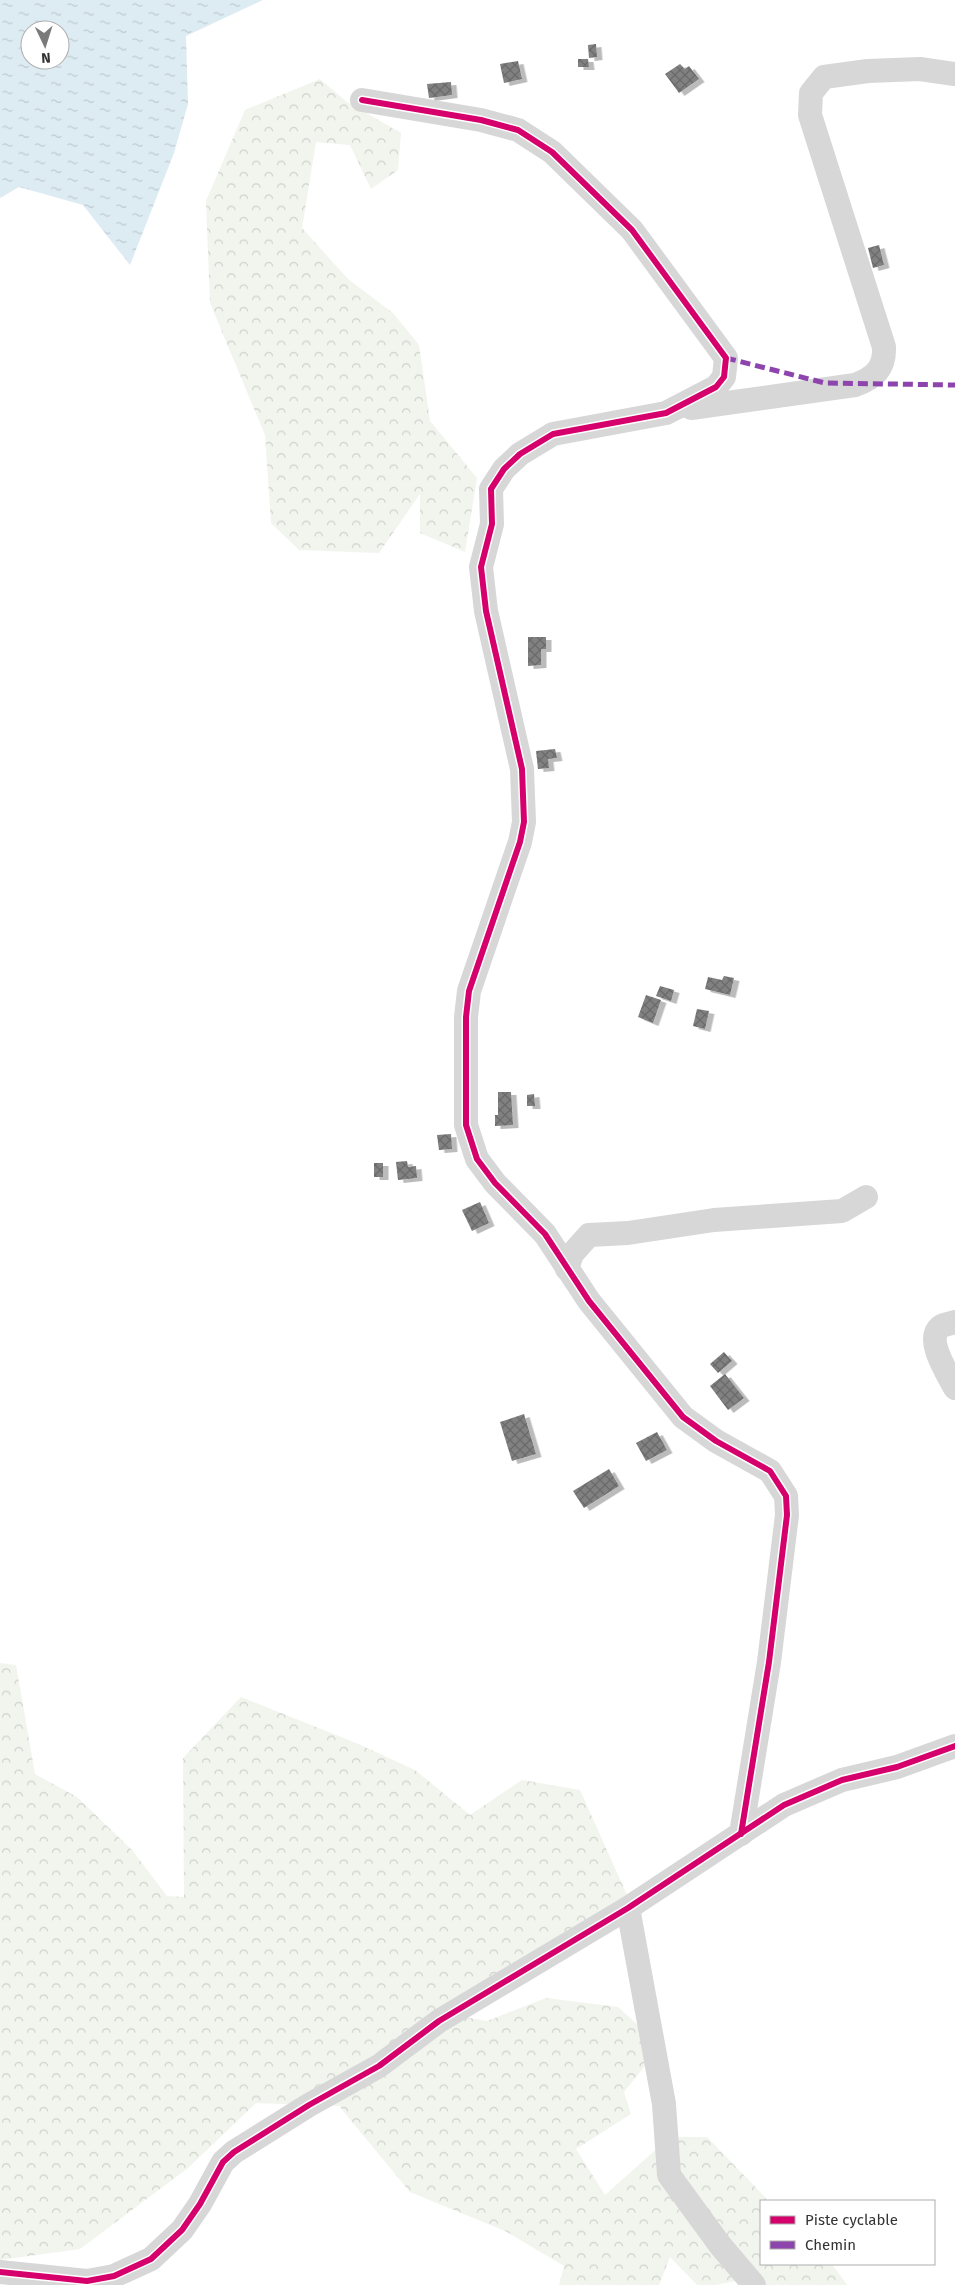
<svg xmlns="http://www.w3.org/2000/svg" width="955" height="2285" font-family="'Fira Sans',sans-serif">
  <style>
    .forest { fill: url(#forest-crowns) }
    .water { fill: url(#water-ripples); fill-rule: evenodd }
    .building { fill: url(#building-cross-hatch); filter: url(#shadow) }
    .lines { fill: none; stroke-linecap: round; stroke-linejoin: round }
    .minor { stroke: #d7d7d7; stroke-width: 24 }
    .quiet { stroke: #8e44ad; stroke-width: 5; stroke-dasharray: 10 5; stroke-linecap: butt }
    .cycleway-casing { stroke: #fff; stroke-width: 9 }
    .cycleway { stroke: #d6006c; stroke-width: 6 }
  </style>
  <defs>
    <pattern id="forest-crowns" width="20" height="18" patternUnits="userSpaceOnUse" patternTransform="scale(1.25)"><rect width="20" height="18" fill="#f1f5ed"/><path d="M2 6a3 3 0 1 1 6 0M12 15a3 3 0 1 1 6 0" fill="none" stroke="#cfd2cc"/></pattern>
    <pattern id="water-ripples" width="26" height="14" patternUnits="userSpaceOnUse" patternTransform="scale(1.25)"><rect width="26" height="14" fill="#ddebf3"/><path d="M2 4q2-2 4 0t4 0M15 11q2-2 4 0t4 0" fill="none" stroke="#becad1"/></pattern>
    <pattern id="building-cross-hatch" width="8" height="8" patternUnits="userSpaceOnUse" patternTransform="scale(1.25)"><rect width="8" height="8" fill="#818181"/><path d="M0 0l8 8M0 8l8-8" fill="none" stroke="#6a6a6a"/></pattern>
    <filter id="shadow"><feDropShadow dx="5.5" dy="3" stdDeviation="0" flood-color="#0004"/></filter>
  </defs>
  <rect width="100%" height="100%" fill="#fff"/>
  <!-- forest -->
  <g class="forest">
    <path d="M320 79 347 102 401 133 398 170 371 189 350 145 316 142 302 228 348 279 393 313 419 345 430 421 477 478 465 552 420 533V494L379 553 299 550 271 523 265 435 210 303 206 201 245 110Z"/>
    <path d="M0 1663 16 1665 35 1774 77 1797 132 1850 167 1896 184 1897 183 1758 241 1697 356 1743 415 1770 470 1815 522 1780 580 1790 627 1895 453 2015 487 2021 546 1998 618 2007 661 2046 624 2092 631 2114 576 2149 605 2195 670 2137H707L766 2198V2201H761V2264H832L847 2285H746L740 2280 716 2285H697L670 2257 659 2285H559L564 2266 505 2231 410 2192 339 2106 256 2103 188 2168 80 2249 0 2260Z"/>
  </g>
  <!-- water -->
  <path class="water" d="M0 0H263L186 36 188 104 174 153 130 265 83 205 19 187 0 198ZM30 30H60V60H30Z"/>
  <!-- building -->
  <g class="building">
    <path d="M596 44 597 57 589 58 588 45Z"/>
    <path d="M578 59H588L589 67H578Z"/>
    <path d="M518 61 522 79 504 83 500 64Z"/>
    <path d="M680 64 685 69 689 66 699 79 679 93 665 74Z"/>
    <path d="M451 82 452 95 429 98 427 84Z"/>
    <path d="M879 245 884 265 873 268 868 248Z"/>
    <path d="M528 637H546V649H541V665L528 666Z"/>
    <path d="M555 749 557 758 548 759 549 768 538 769 536 751Z"/>
    <path d="M724 976 734 978 730 995 705 989 708 977 722 980Z"/>
    <path d="M660 986 674 990 671 1001 656 996Z"/>
    <path d="M646 995 661 1000 653 1023 638 1017Z"/>
    <path d="M697 1009 709 1011 705 1029 693 1026Z"/>
    <path d="M498 1092H511L513 1125 495 1126V1115H498Z"/>
    <path d="M534 1094 535 1106H527V1095Z"/>
    <path d="M451 1134 452 1149 439 1150 437 1135Z"/>
    <path d="M407 1161 408 1167 416 1166 417 1178 398 1180 396 1162Z"/>
    <rect x="374" y="1163" width="9" height="14"/>
    <path d="M480 1202 489 1223 472 1231 462 1210Z"/>
    <path d="M724 1352 732 1361 718 1373 710 1364Z"/>
    <path d="M725 1374 744 1398 728 1410 710 1386Z"/>
    <path d="M524 1414 536 1454 512 1461 500 1422Z"/>
    <path d="M657 1432 667 1450 646 1461 636 1443Z"/>
    <path d="M609 1469 619 1486 584 1508 573 1491Z"/>
  </g>
  <g class="lines">
    <!-- minor -->
    <g class="minor">
      <path d="M362 100 481 120 518 130 552 152 632 230 726 358 724 377 716 387 666 413 553 434 520 454 504 469 491 489 492 524 481 567 486 611 522 769 524 822 520 842 469 991 466 1017V1125L477 1159 495 1183 545 1234 589 1301 683 1417 716 1441 770 1471 786 1496 787 1515 769 1662 741 1834"/>
      <path d="M691 408 855 385C874 378 885 369 884 347L810 115 811 93 824 77 868 71 920 69 955 74"/>
      <path d="M567 1269 572 1254 589 1235 628 1233 714 1220 842 1211 866 1197"/>
      <path d="M955 1322C950 1324 944 1324 940 1327 925 1340 948 1374 955 1388"/>
      <path d="M628 1908 664 2104 669 2175 720 2245 754 2285"/>
      <path d="M0 2272 87 2281 114 2276 151 2259 182 2230 200 2204 223 2162 234 2152 309 2105 379 2066 439 2021 628 1908 784 1805 842 1780 897 1767 955 1746"/>
    </g>
    <!-- quiet -->
    <path class="quiet" d="M726 358 825 383 955 385"/>
    <defs>
      <g id="cycleway">
        <path d="M362 100 481 120 518 130 552 152 632 230 726 358 724 377 716 387 666 413 553 434 520 454 504 469 491 489 492 524 481 567 486 611 522 769 524 822 520 842 469 991 466 1017V1125L477 1159 495 1183 545 1234 589 1301 683 1417 716 1441 770 1471 786 1496 787 1515 769 1662 741 1834"/>
        <path d="M0 2272 87 2281 114 2276 151 2259 182 2230 200 2204 223 2162 234 2152 309 2105 379 2066 439 2021 628 1908 784 1805 842 1780 897 1767 955 1746"/>
      </g>
    </defs>
    <!-- cycleway casing -->
    <use href="#cycleway" class="cycleway-casing"/>
    <!-- cycleway -->
    <use href="#cycleway" class="cycleway"/>
  </g>
  <!-- legend -->
  <rect x="760" y="2200" width="175" height="65" fill="#ffffff" stroke="#adadad"/>
  <rect x="770" y="2216" width="25" height="8" fill="#d6006c" stroke="#adadad"/>
  <text x="805" y="2225" font-size="15" fill="#333333">Piste cyclable</text>
  <rect x="770" y="2241" width="25" height="8" fill="#8e44ad" stroke="#adadad"/>
  <text x="805" y="2250" font-size="15" fill="#333333">Chemin</text>
  <!-- north arrow -->
  <g transform="translate(45 45) rotate(176)"><circle r="24" fill="#ffffff" stroke="#adadad"/>
  <path d="M0-4L9 19L0 12L-9 19Z" fill="#7a7a7a"/>
  <text y="-8" font-size="14" font-weight="bold" text-anchor="middle" fill="#333333">N</text>
  </g>
</svg>
